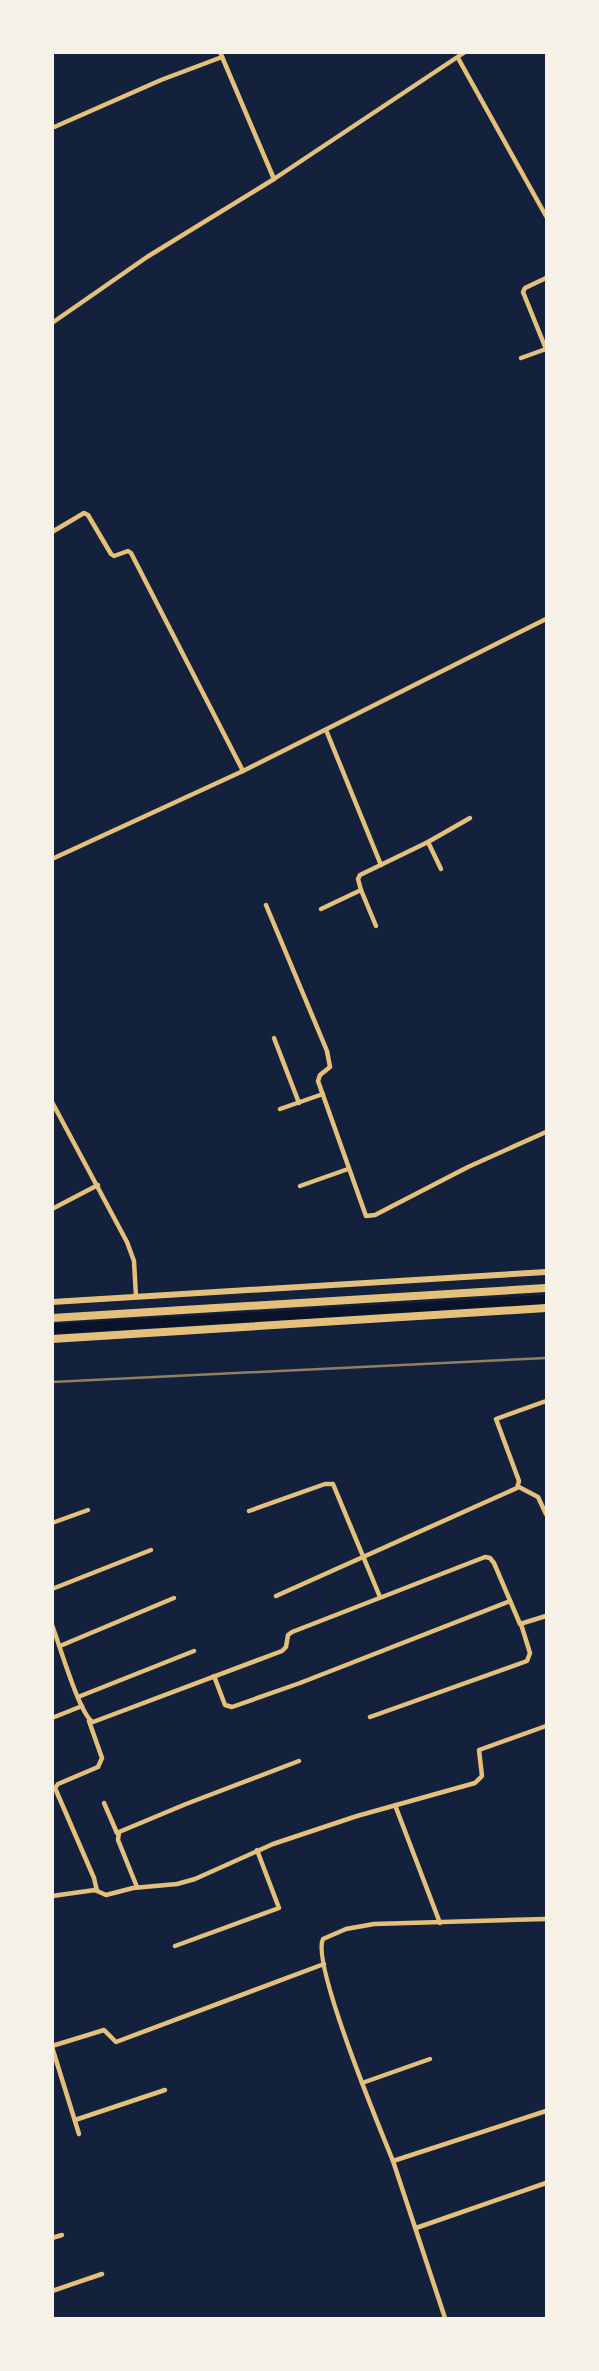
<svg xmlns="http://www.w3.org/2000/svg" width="599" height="2371" font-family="'IBM Plex Serif',serif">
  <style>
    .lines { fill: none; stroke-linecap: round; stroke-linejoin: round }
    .canal { stroke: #0b132b; stroke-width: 10 }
    .minor { stroke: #e5c07b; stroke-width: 4.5 }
    .secondary { stroke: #e5c07b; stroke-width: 6 }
    .motorway { stroke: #e5c07b; stroke-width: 8 }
    .rail { stroke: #918062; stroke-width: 2.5 }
  </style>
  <rect width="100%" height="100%" fill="#14213d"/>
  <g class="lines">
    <!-- canal -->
    <path class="canal" d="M52 1329 546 1300"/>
    <!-- minor -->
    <g class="minor">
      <path d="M458 58 546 216"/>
      <path d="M52 128 161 80 222 57"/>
      <path d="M274 179 465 52"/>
      <path d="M52 323 147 257 274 179 220 52"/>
      <path d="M546 349 523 292 525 288 546 278"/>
      <path d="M521 358 546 349"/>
      <path d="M52 532 84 513 88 515 111 554 114 556 128 551 131 553 243 771"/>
      <path d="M326 730 381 865"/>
      <path d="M428 842 470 818"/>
      <path d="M52 859 243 771 546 619"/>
      <path d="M361 890 376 926"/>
      <path d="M266 905 327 1051 330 1067 320 1075 318 1081 366 1216 375 1215 468 1167 546 1132"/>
      <path d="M321 909 361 890 358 879 360 875 428 842 441 869"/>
      <path d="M274 1038 299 1103"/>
      <path d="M52 1102 127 1242 134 1261 136 1297"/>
      <path d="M280 1109 323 1094"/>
      <path d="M300 1186 348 1169"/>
      <path d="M52 1209 98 1185"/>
      <path d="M519 1487 538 1497 546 1514"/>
      <path d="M249 1511 325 1484H333L380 1597"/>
      <path d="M52 1523 88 1510"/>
      <path d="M52 1589 151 1550"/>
      <path d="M276 1596 517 1488 519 1481 496 1419 546 1401"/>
      <path d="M52 1625C59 1643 80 1716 93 1722L282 1651 286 1647 288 1635 292 1632 485 1557 490 1558 494 1563 520 1624 546 1616"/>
      <path d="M60 1646 174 1598"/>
      <path d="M214 1676 225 1705 232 1707 300 1683 510 1601"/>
      <path d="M78 1697 194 1651"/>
      <path d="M370 1717 527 1661 530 1653 521 1624"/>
      <path d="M52 1718 82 1706"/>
      <path d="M89 1721 102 1758 98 1767 58 1784 55 1788 94 1878 97 1891"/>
      <path d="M104 1803 117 1833"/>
      <path d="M395 1805 440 1923"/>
      <path d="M137 1887 118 1840 119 1832 186 1804 299 1761"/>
      <path d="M52 1896 95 1890 106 1895 133 1888 177 1884 195 1879 273 1844 357 1816 475 1783 482 1776 479 1750 546 1726"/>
      <path d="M546 1919 374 1924 346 1929 323 1939C311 1962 380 2129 393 2161L546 2111"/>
      <path d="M175 1946 279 1908 257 1850"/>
      <path d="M52 2046 104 2030 116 2042 324 1964"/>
      <path d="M52 2047 79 2134"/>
      <path d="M362 2083 430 2059"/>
      <path d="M75 2120 165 2090"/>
      <path d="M393 2161 445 2318"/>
      <path d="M416 2228 546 2183"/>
      <path d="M52 2238 62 2235"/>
      <path d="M52 2291 102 2274"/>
    </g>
    <!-- secondary -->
    <path class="secondary" d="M52 1302 546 1272"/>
    <!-- motorway -->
    <g class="motorway">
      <path d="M52 1318 546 1288"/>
      <path d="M52 1339 546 1308"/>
    </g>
    <!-- rail -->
    <path class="rail" d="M52 1382 546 1358"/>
  </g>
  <!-- border -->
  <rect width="599" height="2371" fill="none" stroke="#f6f1e7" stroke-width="108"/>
</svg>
